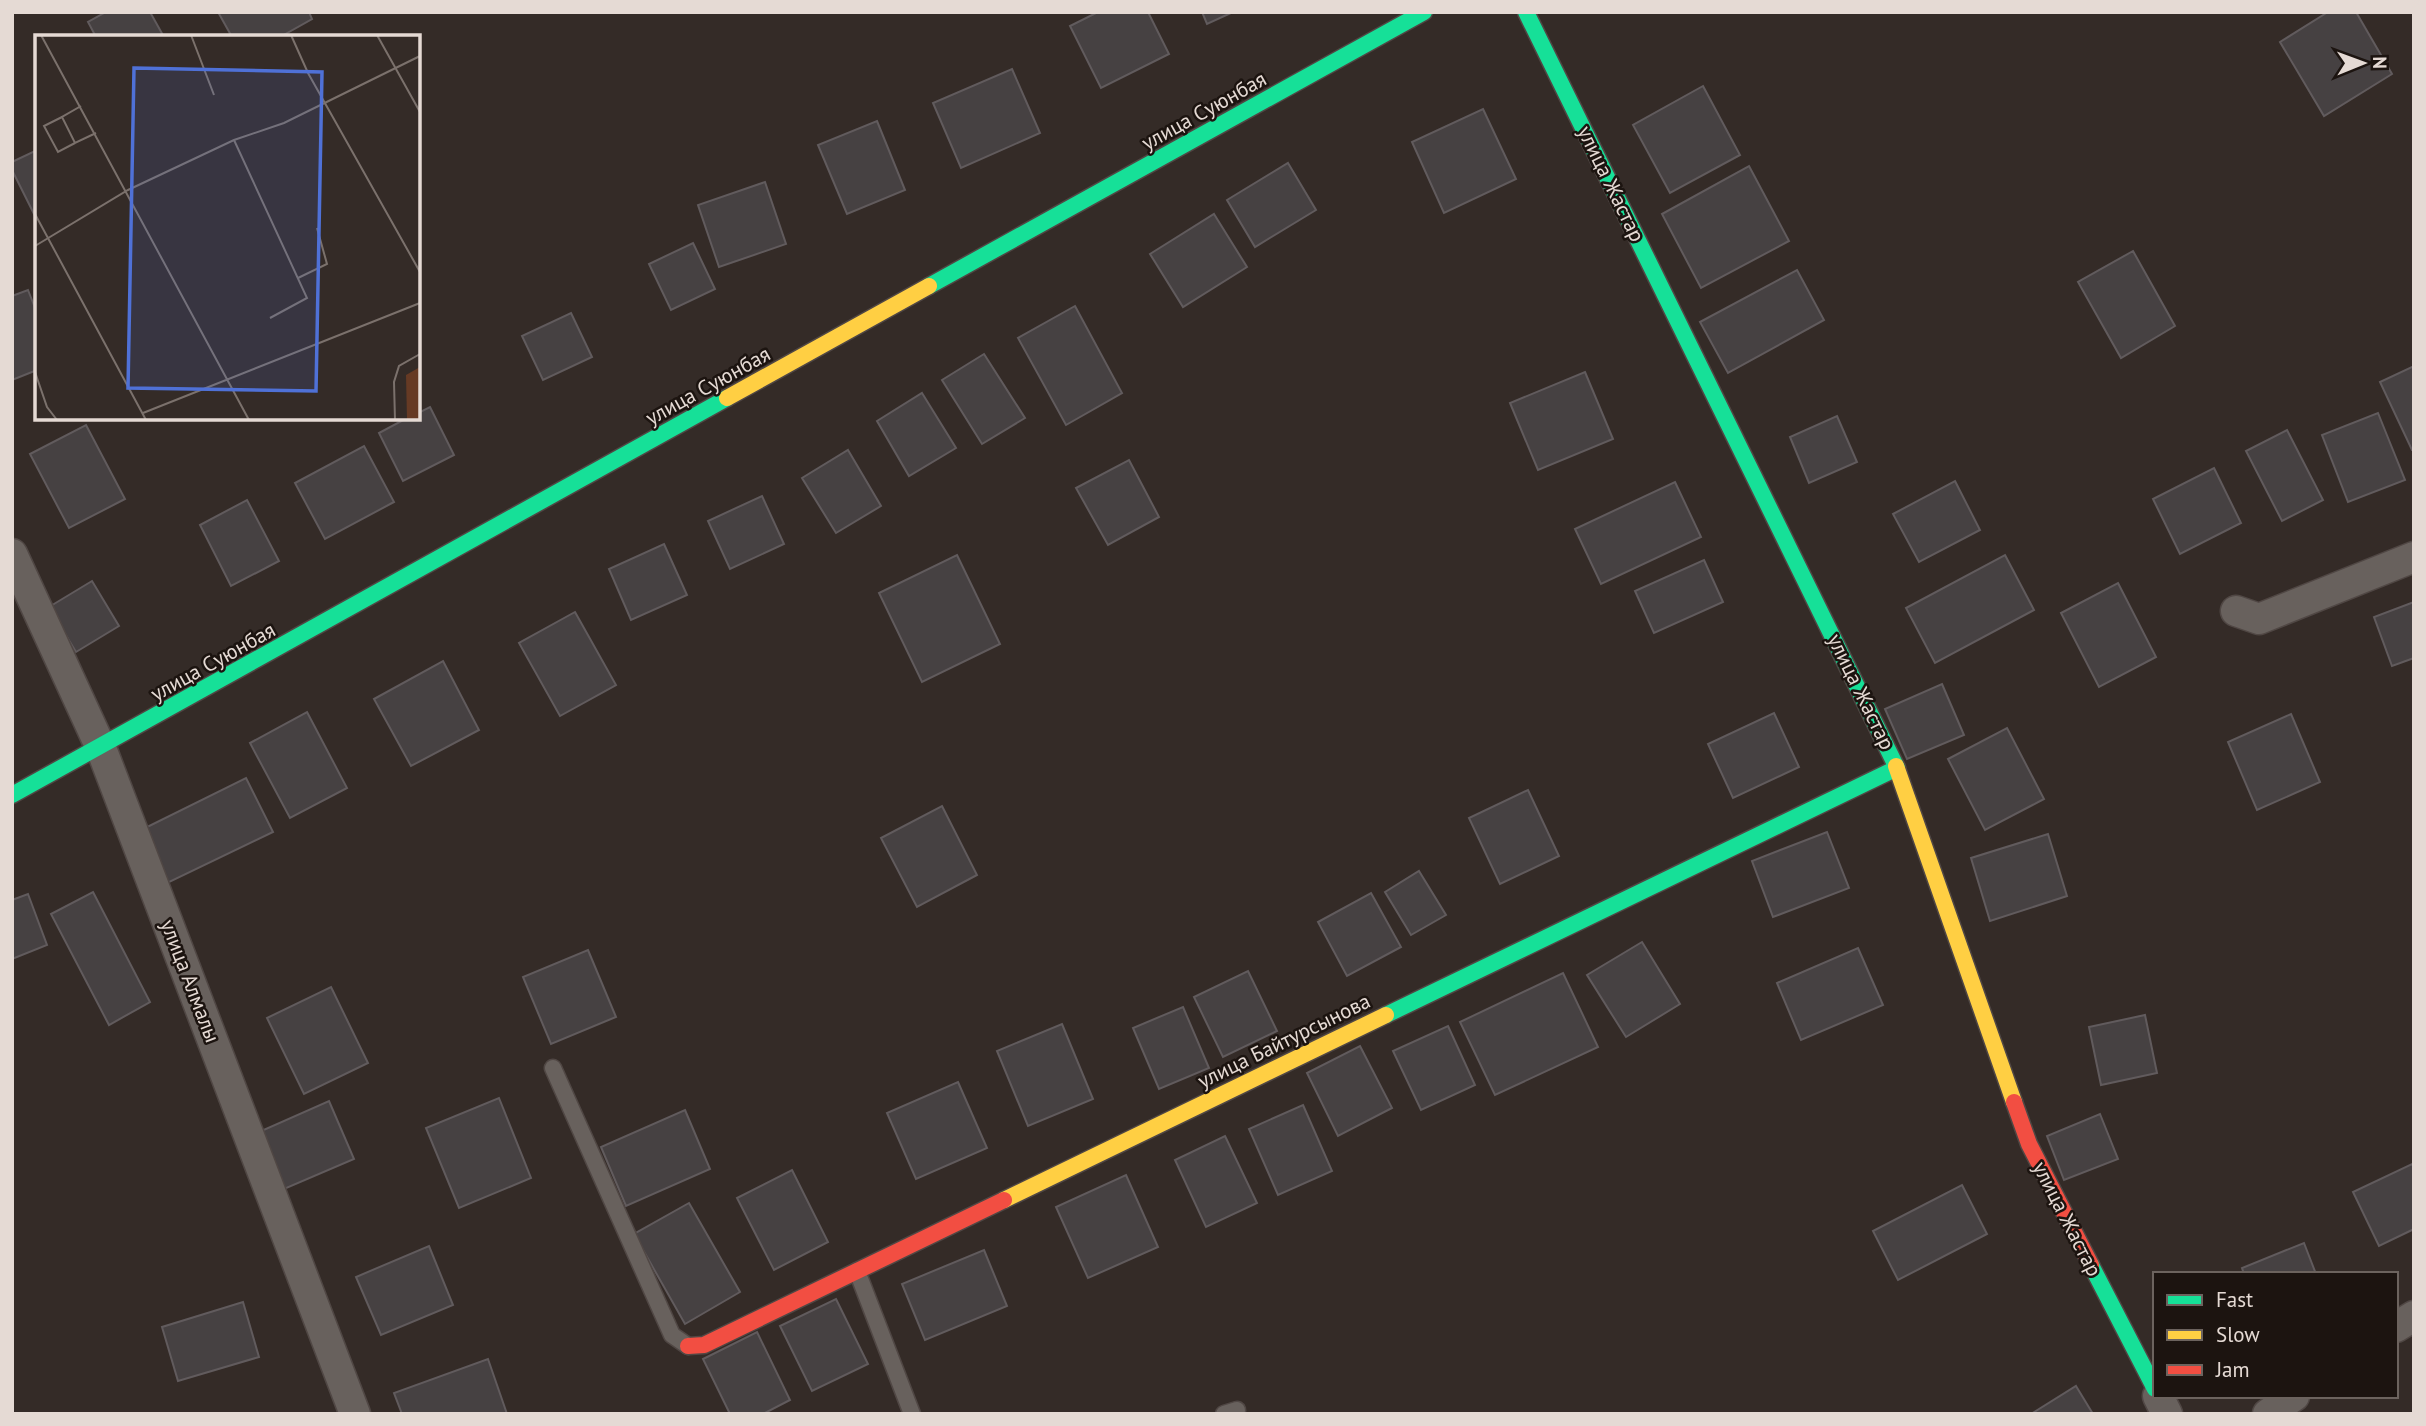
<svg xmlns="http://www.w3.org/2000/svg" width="2426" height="1426" font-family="'PT Sans',sans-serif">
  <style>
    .building { fill: #464142; stroke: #615b5d; stroke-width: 2 }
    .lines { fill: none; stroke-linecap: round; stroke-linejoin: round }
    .lane-casing { stroke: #504744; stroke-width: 19 }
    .street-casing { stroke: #504744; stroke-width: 33 }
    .fast-casing { stroke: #504744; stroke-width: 19 }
    .slow-casing { stroke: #504744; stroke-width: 19 }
    .jam-casing { stroke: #504744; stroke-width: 19 }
    .lane { stroke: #68615d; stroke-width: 16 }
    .street { stroke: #68615d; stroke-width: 30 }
    .fast { stroke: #16e098; stroke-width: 16 }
    .slow { stroke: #ffcf43; stroke-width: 16 }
    .jam { stroke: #f24e42; stroke-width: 16 }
    .labels { text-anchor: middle; stroke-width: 5; stroke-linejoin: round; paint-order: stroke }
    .street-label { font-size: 21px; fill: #e5dad4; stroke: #1c1410 }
    .inset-road { fill: none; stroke: #7b716c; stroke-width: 2 }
    .view { fill: #4f71d7; fill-opacity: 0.15; stroke: #4f71d7; stroke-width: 3.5 }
    .inset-edge { fill: none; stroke: #e5dad4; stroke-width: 3.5 }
  </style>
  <rect width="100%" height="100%" fill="#342b27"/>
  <!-- building -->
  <g class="building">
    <path d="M106 12H150L164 37H96L88 22Z"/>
    <path d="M218 12H309L312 19 280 37H232Z"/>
    <path d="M1098 12H1148L1169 54 1101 88 1070 26Z"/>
    <path d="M1202 12H1233L1207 24Z"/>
    <path d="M2328 12H2356L2392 74 2324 116 2280 42Z"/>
    <path d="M1012 69 1040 133 961 168 933 103Z"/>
    <path d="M1703 86 1740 155 1670 193 1633 125Z"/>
    <path d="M1483 109 1516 179 1444 213 1412 142Z"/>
    <path d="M877 121 905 190 847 214 818 145Z"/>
    <path d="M37 150V220L12 170V162Z"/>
    <path d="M1288 163 1316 210 1255 247 1227 200Z"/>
    <path d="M1749 166 1789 241 1701 288 1662 214Z"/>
    <path d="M765 182 786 244 719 267 698 205Z"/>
    <path d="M1214 214 1247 267 1183 307 1150 254Z"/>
    <path d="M693 243 715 289 671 310 649 264Z"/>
    <path d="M2133 251 2175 326 2121 358 2078 282Z"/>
    <path d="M1797 270 1824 320 1728 373 1700 322Z"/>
    <path d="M28 290 37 313V370L12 380V296Z"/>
    <path d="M1075 306 1122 393 1066 425 1018 338Z"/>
    <path d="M571 313 592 357 543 380 522 336Z"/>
    <path d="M984 354 1025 418 982 444 942 380Z"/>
    <path d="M2414 366V450H2412L2380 382Z"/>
    <path d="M1585 372 1613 439 1538 470 1510 403Z"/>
    <path d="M922 393 956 448 909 476 877 421Z"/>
    <path d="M430 407 454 455 403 481 379 433 407 418H418V413Z"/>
    <path d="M2378 413 2405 480 2348 502 2322 435Z"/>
    <path d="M1837 416 1857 462 1809 483 1790 437Z"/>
    <path d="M86 425 125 499 69 528 30 454Z"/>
    <path d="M2287 430 2323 500 2282 521 2246 451Z"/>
    <path d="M364 446 394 502 325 539 295 483Z"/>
    <path d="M848 450 881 506 836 533 802 478Z"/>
    <path d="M1129 460 1159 517 1108 545 1076 488Z"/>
    <path d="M2214 468 2241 523 2180 554 2153 499Z"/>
    <path d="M1955 481 1980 530 1919 562 1893 514Z"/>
    <path d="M1675 482 1701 537 1601 584 1575 529Z"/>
    <path d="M762 496 784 544 730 569 708 521Z"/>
    <path d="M247 500 279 561 231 586 200 525Z"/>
    <path d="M664 544 687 595 631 620 609 569Z"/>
    <path d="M957 555 1000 644 922 682 879 593Z"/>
    <path d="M2005 555 2034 610 1935 663 1906 608Z"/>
    <path d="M1704 560 1723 602 1654 633 1635 591Z"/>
    <path d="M92 581 119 626 76 652 49 607Z"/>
    <path d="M2118 583 2156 657 2099 687 2061 613Z"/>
    <path d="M2414 602V658L2392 666 2374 617Z"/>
    <path d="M575 612 616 685 560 716 519 643Z"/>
    <path d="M443 661 479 730 411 766 374 699Z"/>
    <path d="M1942 684 1964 735 1907 759 1885 709Z"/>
    <path d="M307 712 347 788 290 818 250 743Z"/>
    <path d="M1774 713 1799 767 1733 798 1708 744Z"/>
    <path d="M2291 714 2320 782 2257 810 2228 742Z"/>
    <path d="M2007 728 2044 799 1985 830 1948 759Z"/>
    <path d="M246 778 273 832 163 885 137 832Z"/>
    <path d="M1528 790 1559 856 1500 884 1469 818Z"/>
    <path d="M942 806 977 875 917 907 881 838Z"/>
    <path d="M1827 832 1849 888 1773 917 1752 861Z"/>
    <path d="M2048 834 2067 896 1990 921 1971 858Z"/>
    <path d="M1419 871 1446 915 1411 935 1385 892Z"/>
    <path d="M93 892 150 1002 109 1025 51 914Z"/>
    <path d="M1371 893 1401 947 1347 976 1318 922Z"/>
    <path d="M28 894 47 945 12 959V900Z"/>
    <path d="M1642 942 1680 1004 1626 1037 1587 975Z"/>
    <path d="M1858 948 1883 1005 1801 1040 1777 983Z"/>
    <path d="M588 950 616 1017 551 1044 523 977Z"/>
    <path d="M1248 971 1277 1031 1223 1057 1194 997Z"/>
    <path d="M1563 973 1598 1047 1495 1095 1460 1022Z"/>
    <path d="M331 987 368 1063 304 1094 267 1018Z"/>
    <path d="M1183 1007 1209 1068 1159 1089 1133 1028Z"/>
    <path d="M2145 1015 2157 1073 2101 1085 2089 1027Z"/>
    <path d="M1062 1024 1093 1099 1028 1126 997 1051Z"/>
    <path d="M1448 1026 1475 1085 1421 1110 1393 1051Z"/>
    <path d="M1360 1046 1392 1108 1338 1136 1307 1073Z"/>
    <path d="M958 1082 987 1148 916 1179 887 1113Z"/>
    <path d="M499 1098 531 1178 459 1208 426 1128Z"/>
    <path d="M329 1101 354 1159 284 1189 259 1132Z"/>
    <path d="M1303 1105 1332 1171 1278 1195 1249 1129Z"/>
    <path d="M685 1110 710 1169 626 1206 601 1147Z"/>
    <path d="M2100 1114 2118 1159 2064 1180 2047 1136Z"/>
    <path d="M1225 1136 1257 1203 1206 1227 1175 1160Z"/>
    <path d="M2412 1164 2414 1169V1229L2379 1246 2353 1192Z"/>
    <path d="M792 1170 828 1242 774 1270 737 1198Z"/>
    <path d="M1126 1175 1158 1247 1088 1278 1056 1207Z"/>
    <path d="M1962 1185 1987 1234 1898 1280 1873 1231Z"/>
    <path d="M689 1203 740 1292 685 1324 634 1234Z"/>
    <path d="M2304 1243 2316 1274H2244L2242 1268Z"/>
    <path d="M429 1246 453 1305 381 1335 356 1277Z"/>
    <path d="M984 1250 1007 1306 925 1340 902 1284Z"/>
    <path d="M836 1299 868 1364 812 1391 780 1326Z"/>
    <path d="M243 1302 259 1357 178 1381 162 1327Z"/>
    <path d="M757 1332 790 1400 763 1414H730L703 1359Z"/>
    <path d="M488 1359 507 1414H402L394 1393Z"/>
    <path d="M2076 1386 2093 1414H2031Z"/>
  </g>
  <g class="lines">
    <defs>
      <g id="lane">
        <path d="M553 1068 672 1335 688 1346"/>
        <path d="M857 1271 912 1414"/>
        <path d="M1224 1414 1237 1410"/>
      </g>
      <g id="street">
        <path d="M12 554 101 748 355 1414"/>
        <path d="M2236 611 2259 619 2414 557"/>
        <path d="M2396 1327 2414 1316"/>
        <path d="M2158 1396 2167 1414"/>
        <path d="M2268 1414 2294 1396"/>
      </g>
      <g id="fast">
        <path d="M1526 12 1896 766"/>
        <path d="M929 286 1424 12"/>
        <path d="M12 795 727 398"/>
        <path d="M1386 1015 1897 768"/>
        <path d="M2091 1265 2155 1389"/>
      </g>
      <g id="slow">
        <path d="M727 398 929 286"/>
        <path d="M1896 766 2014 1102"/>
        <path d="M1004 1200 1386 1015"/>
      </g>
      <g id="jam">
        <path d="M2014 1102 2029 1144 2091 1265"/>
        <path d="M688 1346 704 1345 1004 1200"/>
      </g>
    </defs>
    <!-- lane casing -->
    <use href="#lane" class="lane-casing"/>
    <!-- street casing -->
    <use href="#street" class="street-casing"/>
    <!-- fast casing -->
    <use href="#fast" class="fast-casing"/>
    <!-- slow casing -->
    <use href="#slow" class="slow-casing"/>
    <!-- jam casing -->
    <use href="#jam" class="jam-casing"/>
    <!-- lane -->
    <use href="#lane" class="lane"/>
    <!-- street -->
    <use href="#street" class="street"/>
    <!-- fast -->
    <use href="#fast" class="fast"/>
    <!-- slow -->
    <use href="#slow" class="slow"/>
    <!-- jam -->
    <use href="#jam" class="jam"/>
  </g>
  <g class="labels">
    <!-- street labels -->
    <g class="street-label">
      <text transform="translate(1204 111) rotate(-29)" y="7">улица Суюнбая</text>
      <text transform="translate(1611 184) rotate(64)" y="7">улица Жастар</text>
      <text transform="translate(708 386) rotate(-29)" y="7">улица Суюнбая</text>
      <text transform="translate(213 662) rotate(-29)" y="7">улица Суюнбая</text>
      <text transform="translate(1861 692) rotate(64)" y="7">улица Жастар</text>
      <text transform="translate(190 981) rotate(69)" y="7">улица Алмалы</text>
      <text transform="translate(1284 1041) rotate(-26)" y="7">улица Байтурсынова</text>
      <text transform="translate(2067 1219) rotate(63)" y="7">улица Жастар</text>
    </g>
  </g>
  <!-- overview -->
  <g transform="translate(35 35)">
    <rect width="385" height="385" fill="#342b27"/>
    <path d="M385 332V385H372L371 340Z" fill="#663a24"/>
    <path class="inset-road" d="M6 0 214 385M156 0 179 60M256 0 273 38 385 237M342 0 385 77M46 71 27 82 40 108 61 98M27 82 9 91 23 117 40 108M199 105 272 263 235 283M0 179 111 385M0 211 93 155 199 105 249 88 385 21M263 243 292 229 282 193M0 337 12 372 22 385M108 378 385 268M360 385 359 347 364 331 385 319"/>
    <path class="view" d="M99 33 287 37 281 356 93 353Z"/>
    <rect width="385" height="385" class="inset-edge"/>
  </g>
  <!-- border -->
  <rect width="2426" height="1426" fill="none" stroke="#e5dad4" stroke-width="28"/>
  <!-- legend -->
  <rect x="2153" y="1272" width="245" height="126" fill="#1c1410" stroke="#6c635e" stroke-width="2"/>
  <rect x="2167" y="1295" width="35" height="10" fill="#16e098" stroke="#6c635e" stroke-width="2"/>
  <text x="2216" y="1307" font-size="21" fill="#e5dad4">Fast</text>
  <rect x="2167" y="1330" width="35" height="10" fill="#ffcf43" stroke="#6c635e" stroke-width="2"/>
  <text x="2216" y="1342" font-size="21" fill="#e5dad4">Slow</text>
  <rect x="2167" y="1365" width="35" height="10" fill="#f24e42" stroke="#6c635e" stroke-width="2"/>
  <text x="2216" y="1377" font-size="21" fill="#e5dad4">Jam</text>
  <!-- north arrow -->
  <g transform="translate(2363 63) rotate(89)" stroke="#1c1410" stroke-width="5" paint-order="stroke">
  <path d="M0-5L12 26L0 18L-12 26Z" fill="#e5dad4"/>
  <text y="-10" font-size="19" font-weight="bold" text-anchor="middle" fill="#e5dad4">N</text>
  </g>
</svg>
